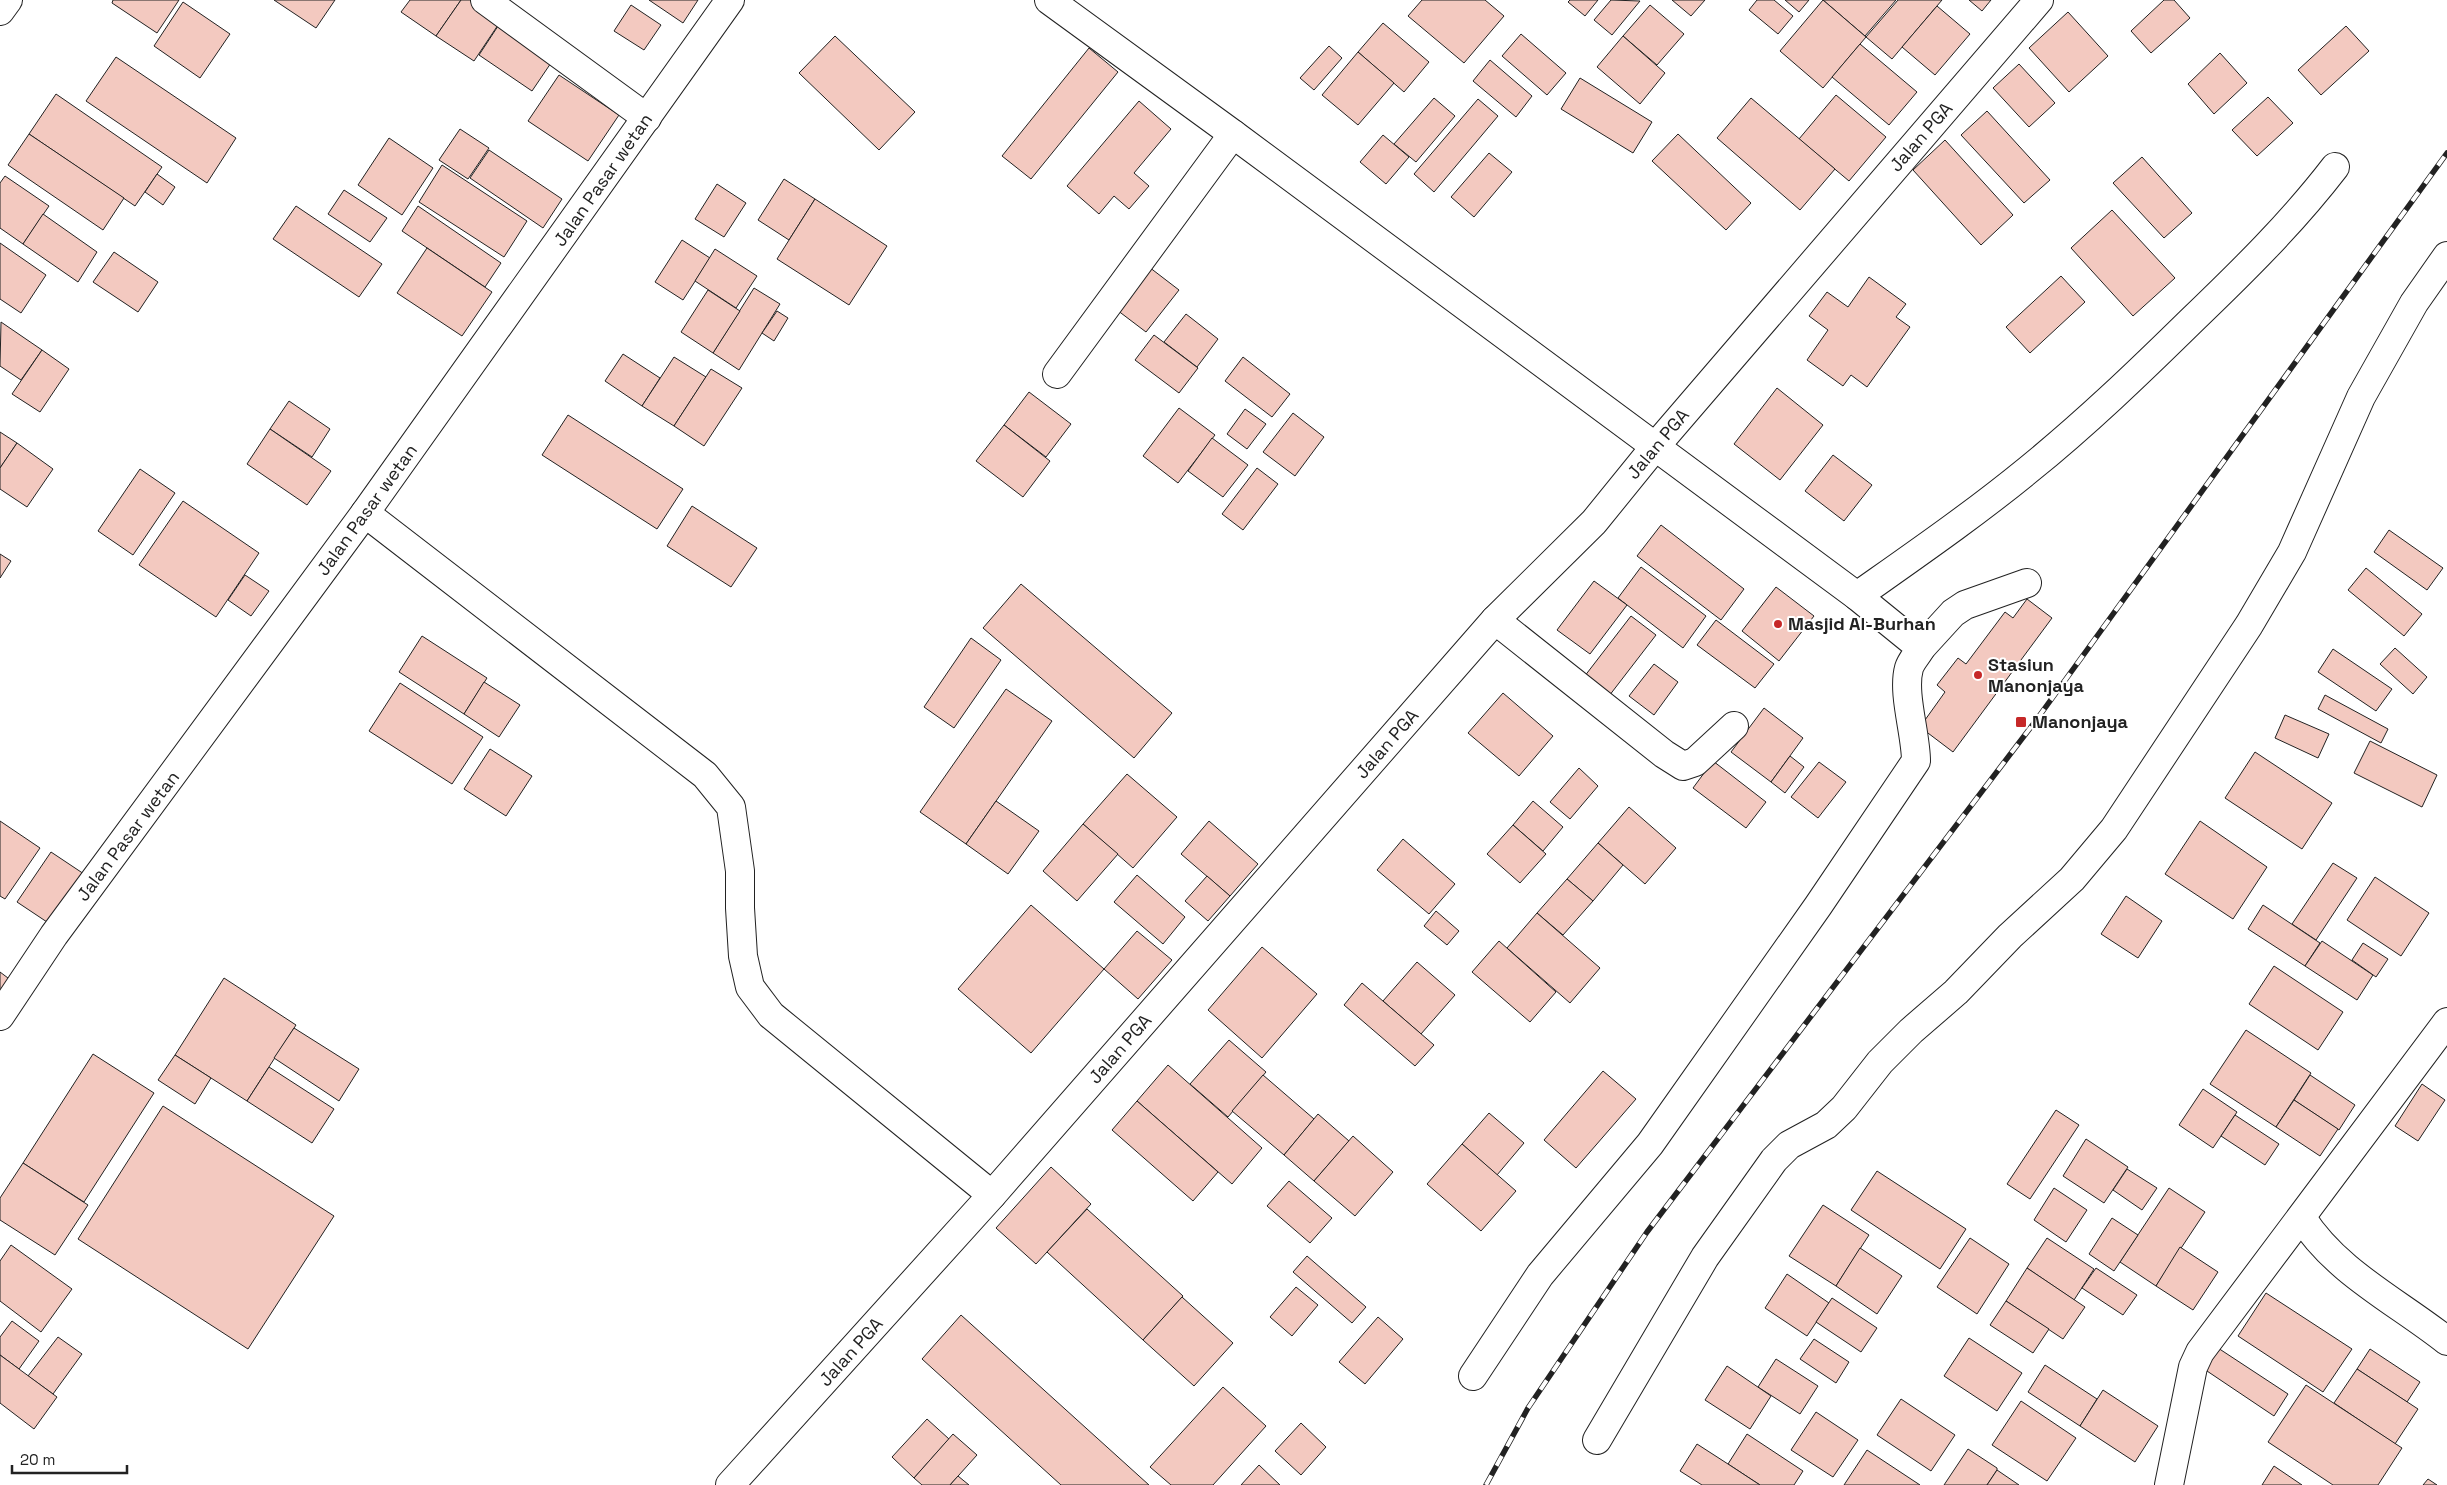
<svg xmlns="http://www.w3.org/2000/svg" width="2447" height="1485" font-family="'Space Grotesk',sans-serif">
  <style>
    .building { fill: #f3c9c0; stroke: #222 }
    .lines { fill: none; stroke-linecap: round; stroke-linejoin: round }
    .minor-casing { stroke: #222; stroke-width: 30 }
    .primary-casing { stroke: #222; stroke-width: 30 }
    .minor { stroke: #fff; stroke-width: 28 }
    .primary { stroke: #fff; stroke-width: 28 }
    .rail-casing { stroke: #222; stroke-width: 5.5 }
    .rail { stroke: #fff; stroke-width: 4; stroke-dasharray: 11; stroke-linecap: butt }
    .poi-dot { fill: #c62828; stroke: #fff; stroke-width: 2 }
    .labels { text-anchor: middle; stroke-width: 4; stroke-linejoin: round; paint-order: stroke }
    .street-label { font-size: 18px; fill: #222; stroke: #fff }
    .poi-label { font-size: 18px; font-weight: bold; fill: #222; stroke: #fff; text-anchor: start }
  </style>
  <rect width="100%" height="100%" fill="#fff"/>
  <!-- building -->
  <g class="building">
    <path d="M113 0H179L157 33 112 3Z"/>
    <path d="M274 0H335L316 28Z"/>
    <path d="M410 0H461L436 36 401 12Z"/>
    <path d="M461 0H474L502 19 474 61 436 36Z"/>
    <path d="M649 0H698L683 23Z"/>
    <path d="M1422 0H1485L1504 16 1464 63 1408 16Z"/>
    <path d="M1570 0H1598L1585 16 1568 2Z"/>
    <path d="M1611 0 1640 1 1612 35 1594 20Z"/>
    <path d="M1672 0H1705L1691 16Z"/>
    <path d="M1757 0H1774L1793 16 1778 34 1749 10Z"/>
    <path d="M1785 0H1809L1799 12Z"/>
    <path d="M1823 0H1896L1865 36Z"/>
    <path d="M1823 0 1866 37 1823 88 1780 51Z"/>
    <path d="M1898 0H1942L1892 59 1866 37Z"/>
    <path d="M1969 0H1991L1982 11Z"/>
    <path d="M2164 0H2174L2190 18 2151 53 2131 31Z"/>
    <path d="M183 2 230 34 200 78 154 46Z"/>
    <path d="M631 5 661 25 644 50 614 31Z"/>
    <path d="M1650 5 1684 34 1657 65 1623 36Z"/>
    <path d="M1937 6 1970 34 1935 75 1902 47Z"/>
    <path d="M2068 12 2108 56 2069 92 2029 48Z"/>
    <path d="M502 20 555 57 532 91 479 55Z"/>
    <path d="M1383 23 1429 62 1404 92 1358 52Z"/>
    <path d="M2346 26 2369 51 2321 95 2298 70Z"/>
    <path d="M1521 34 1566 73 1547 95 1502 56Z"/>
    <path d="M835 36 915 112 879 150 799 73Z"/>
    <path d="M1623 36 1665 73 1640 104 1597 67Z"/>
    <path d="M1860 44 1917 92 1889 125 1832 77Z"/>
    <path d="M1329 46 1342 58 1314 90 1300 78Z"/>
    <path d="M1089 48 1118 72 1031 179 1002 156Z"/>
    <path d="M1358 52 1394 83 1358 125 1322 95Z"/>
    <path d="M2220 53 2247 83 2214 114 2188 84Z"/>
    <path d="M116 57 236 138 207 183 86 101Z"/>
    <path d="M1490 60 1532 96 1516 117 1473 81Z"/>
    <path d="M2019 64 2055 103 2029 127 1993 88Z"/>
    <path d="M559 75 619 115 588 161 528 121Z"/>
    <path d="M1580 78 1652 122 1633 153 1561 109Z"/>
    <path d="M56 94 162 167 135 206 29 134Z"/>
    <path d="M1836 95 1886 137 1849 181 1799 139Z"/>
    <path d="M2268 97 2293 123 2257 156 2232 130Z"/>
    <path d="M1434 98 1455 116 1416 162 1394 144Z"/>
    <path d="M1751 98 1835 169 1800 210 1717 138Z"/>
    <path d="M1478 99 1498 116 1434 192 1414 174Z"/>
    <path d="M1139 101 1171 129 1134 173 1149 186 1129 209 1114 196 1099 214 1067 186Z"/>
    <path d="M1987 111 2050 180 2024 203 1961 135Z"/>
    <path d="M460 129 489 148 468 179 439 160Z"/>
    <path d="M29 134 124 198 103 230 8 165Z"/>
    <path d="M1678 134 1751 203 1726 230 1652 161Z"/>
    <path d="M1383 135 1409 157 1386 184 1360 162Z"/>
    <path d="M389 138 433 168 402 215 358 185Z"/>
    <path d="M1945 140 2013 215 1981 245 1913 170Z"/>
    <path d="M489 150 562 199 543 228 470 178Z"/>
    <path d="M1489 153 1512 172 1474 217 1451 197Z"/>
    <path d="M2142 157 2192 213 2164 238 2113 183Z"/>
    <path d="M442 165 527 221 504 257 419 202Z"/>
    <path d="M157 174 175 187 163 205 145 192Z"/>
    <path d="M5 176 49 206 23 244 0 228V183Z"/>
    <path d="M784 179 815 199 789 240 758 220Z"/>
    <path d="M717 184 746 203 724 237 695 219Z"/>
    <path d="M344 190 387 218 370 242 328 214Z"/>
    <path d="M815 199 887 246 849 305 777 259Z"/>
    <path d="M296 206 382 264 359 297 273 239Z"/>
    <path d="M418 206 501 263 485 287 402 231Z"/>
    <path d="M2112 210 2175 278 2133 316 2071 248Z"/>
    <path d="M43 214 97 252 78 282 23 244Z"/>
    <path d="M682 240 710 258 683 300 655 282Z"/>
    <path d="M0 243 46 275 21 313 0 299Z"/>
    <path d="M427 248 492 292 462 336 397 293Z"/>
    <path d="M715 249 757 276 736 308 695 281Z"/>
    <path d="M114 252 158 282 138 312 93 282Z"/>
    <path d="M1149 267 1179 290 1146 332 1117 310Z"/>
    <path d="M2061 276 2085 302 2030 353 2006 327Z"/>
    <path d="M1869 277 1906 304 1896 317 1910 327 1867 387 1851 375 1843 386 1807 360 1828 330 1809 316 1827 292 1848 307Z"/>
    <path d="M754 288 780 304 739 370 713 353Z"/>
    <path d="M708 290 740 311 713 353 681 332Z"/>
    <path d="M777 311 788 318 774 341 762 333Z"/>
    <path d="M1186 314 1218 339 1197 367 1164 342Z"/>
    <path d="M1 322 42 350 21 380 0 366Z"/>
    <path d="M1154 335 1198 368 1179 393 1135 360Z"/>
    <path d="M42 350 69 369 40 412 12 394Z"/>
    <path d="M623 354 660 378 642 406 605 381Z"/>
    <path d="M674 357 706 377 674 426 642 406Z"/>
    <path d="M1243 357 1290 394 1272 417 1225 381Z"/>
    <path d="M711 369 742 388 704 446 674 426Z"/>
    <path d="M1777 388 1823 425 1780 480 1734 444Z"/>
    <path d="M1029 392 1071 424 1046 457 1004 425Z"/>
    <path d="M289 401 330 429 312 457 270 429Z"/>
    <path d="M1179 408 1215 435 1178 483 1143 456Z"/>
    <path d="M1245 409 1266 424 1247 449 1227 434Z"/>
    <path d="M1293 413 1324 437 1295 476 1263 452Z"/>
    <path d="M568 415 683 489 657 529 542 455Z"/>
    <path d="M1004 425 1050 461 1023 497 976 461Z"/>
    <path d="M270 429 331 471 307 505 247 464Z"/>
    <path d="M0 432 17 443 0 468Z"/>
    <path d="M1212 438 1248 465 1223 497 1188 471Z"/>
    <path d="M17 443 53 469 27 507 0 489V468Z"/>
    <path d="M1833 455 1872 485 1844 521 1805 491Z"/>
    <path d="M1257 468 1278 484 1243 530 1222 514Z"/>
    <path d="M140 469 175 493 133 555 98 531Z"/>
    <path d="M183 501 259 553 216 617 139 565Z"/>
    <path d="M692 506 757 548 731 587 667 546Z"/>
    <path d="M1661 525 1744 589 1721 620 1637 556Z"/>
    <path d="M2389 530 2443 568 2427 590 2374 552Z"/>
    <path d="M0 554 11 561 0 578Z"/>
    <path d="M1641 567 1706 616 1683 648 1618 598Z"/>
    <path d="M2366 568 2422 614 2404 636 2348 590Z"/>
    <path d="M245 575 269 591 251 616 228 600Z"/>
    <path d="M1594 581 1627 605 1590 654 1557 630Z"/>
    <path d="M1021 584 1172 713 1134 758 983 628Z"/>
    <path d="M1776 587 1814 616 1779 661 1742 631Z"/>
    <path d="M2027 599 2052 618 1953 752 1920 727 1945 692 1937 685 1958 658 1966 664 2005 612 2013 618Z"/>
    <path d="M1631 616 1656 635 1609 696 1584 677Z"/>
    <path d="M1716 620 1774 664 1755 688 1697 645Z"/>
    <path d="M422 636 487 678 464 714 399 672Z"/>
    <path d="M971 638 1001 660 954 728 924 707Z"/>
    <path d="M2395 648 2427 677 2413 694 2380 664Z"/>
    <path d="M2333 649 2392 689 2376 711 2318 672Z"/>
    <path d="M1654 664 1678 682 1654 715 1629 696Z"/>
    <path d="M484 682 520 705 499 737 464 714Z"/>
    <path d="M400 683 483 737 452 784 369 731Z"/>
    <path d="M1006 689 1052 721 966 844 920 812Z"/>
    <path d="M1503 693 1553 736 1519 776 1468 733Z"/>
    <path d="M2325 695 2388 729 2381 743 2318 709Z"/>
    <path d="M1764 708 1803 738 1771 782 1731 752Z"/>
    <path d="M2285 715 2329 734 2318 758 2275 738Z"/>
    <path d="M2370 741 2437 775 2422 807 2354 773Z"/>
    <path d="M490 749 532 776 506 816 464 789Z"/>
    <path d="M2255 752 2332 803 2302 849 2225 798Z"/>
    <path d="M1790 756 1804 767 1785 793 1771 782Z"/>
    <path d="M1713 761 1766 802 1746 828 1693 788Z"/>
    <path d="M1819 762 1846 782 1818 818 1791 797Z"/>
    <path d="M1579 768 1598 786 1570 819 1550 802Z"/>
    <path d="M1127 774 1177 817 1133 868 1083 824Z"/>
    <path d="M996 801 1039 831 1008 874 966 844Z"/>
    <path d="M1533 801 1563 827 1543 851 1513 825Z"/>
    <path d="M1629 807 1676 848 1645 884 1598 843Z"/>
    <path d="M0 821 40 848 5 899 0 896Z"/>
    <path d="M1209 821 1258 864 1230 896 1181 854Z"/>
    <path d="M2200 821 2267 867 2233 919 2165 874Z"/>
    <path d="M1083 824 1118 854 1077 901 1043 871Z"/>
    <path d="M1513 825 1546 854 1520 883 1487 854Z"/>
    <path d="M1403 839 1455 884 1429 914 1377 870Z"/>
    <path d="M1598 843 1623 865 1593 901 1567 879Z"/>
    <path d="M51 852 87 876 53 926 17 902Z"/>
    <path d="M2333 863 2357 878 2316 940 2292 924Z"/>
    <path d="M1137 875 1185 917 1163 944 1114 902Z"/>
    <path d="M1207 876 1230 896 1208 921 1185 901Z"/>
    <path d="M2375 877 2429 913 2401 956 2347 920Z"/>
    <path d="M1567 879 1593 901 1563 935 1537 913Z"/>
    <path d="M2126 896 2162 921 2138 958 2101 934Z"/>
    <path d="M1031 905 1104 969 1031 1053 958 989Z"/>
    <path d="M2263 905 2320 943 2305 966 2248 929Z"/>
    <path d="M1436 911 1459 931 1447 945 1424 926Z"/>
    <path d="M1537 913 1600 968 1570 1003 1507 948Z"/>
    <path d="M1137 931 1172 960 1138 999 1104 969Z"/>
    <path d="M1499 941 1556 992 1530 1022 1472 972Z"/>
    <path d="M2322 941 2373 975 2357 1000 2305 966Z"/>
    <path d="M2363 943 2388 959 2376 977 2352 960Z"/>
    <path d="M1262 947 1317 994 1262 1058 1208 1010Z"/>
    <path d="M1417 962 1455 995 1421 1034 1383 1001Z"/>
    <path d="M2274 966 2343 1012 2318 1050 2249 1004Z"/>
    <path d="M0 972 12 981 0 996Z"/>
    <path d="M224 978 296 1025 247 1101 175 1055Z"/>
    <path d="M1362 983 1434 1045 1415 1066 1344 1005Z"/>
    <path d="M294 1028 359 1069 339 1101 274 1058Z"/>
    <path d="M2246 1030 2311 1073 2276 1127 2210 1084Z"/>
    <path d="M1229 1040 1266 1072 1228 1117 1190 1084Z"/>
    <path d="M93 1054 154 1093 84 1202 23 1163Z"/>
    <path d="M175 1055 211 1078 195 1104 158 1080Z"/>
    <path d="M1168 1065 1262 1148 1232 1184 1137 1101Z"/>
    <path d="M269 1067 334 1109 312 1143 247 1101Z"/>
    <path d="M1603 1071 1636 1099 1576 1168 1544 1140Z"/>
    <path d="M1263 1075 1314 1119 1284 1155 1232 1111Z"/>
    <path d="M2310 1075 2355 1105 2339 1130 2294 1100Z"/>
    <path d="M2422 1084 2445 1100 2418 1141 2395 1126Z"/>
    <path d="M2203 1089 2237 1112 2213 1148 2179 1125Z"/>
    <path d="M2294 1100 2338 1129 2320 1156 2276 1127Z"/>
    <path d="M1137 1101 1218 1172 1193 1201 1112 1130Z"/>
    <path d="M163 1106 334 1216 248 1349 78 1239Z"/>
    <path d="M2056 1110 2079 1125 2030 1199 2007 1184Z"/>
    <path d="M1489 1113 1524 1143 1497 1175 1462 1144Z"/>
    <path d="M1318 1114 1349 1141 1314 1181 1284 1155Z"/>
    <path d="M2235 1115 2279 1144 2265 1165 2221 1136Z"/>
    <path d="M1353 1136 1393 1172 1355 1216 1314 1181Z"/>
    <path d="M2086 1139 2128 1167 2104 1203 2063 1176Z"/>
    <path d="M1462 1144 1516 1191 1481 1231 1427 1184Z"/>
    <path d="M23 1163 88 1205 55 1255 0 1220V1198Z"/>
    <path d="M1051 1167 1091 1204 1036 1264 996 1228Z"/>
    <path d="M2127 1169 2157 1188 2142 1210 2113 1190Z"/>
    <path d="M1877 1171 1966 1229 1940 1269 1851 1210Z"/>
    <path d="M1289 1181 1332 1218 1310 1243 1267 1206Z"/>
    <path d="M2054 1188 2087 1210 2066 1242 2034 1220Z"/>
    <path d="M2169 1188 2205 1212 2156 1286 2120 1262Z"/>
    <path d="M1823 1205 1869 1235 1836 1286 1789 1256Z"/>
    <path d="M1087 1209 1183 1296 1143 1340 1047 1252Z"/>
    <path d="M2112 1218 2138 1235 2114 1271 2089 1254Z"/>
    <path d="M1970 1238 2009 1264 1977 1314 1937 1287Z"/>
    <path d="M2047 1238 2094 1269 2074 1300 2027 1268Z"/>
    <path d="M11 1245 72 1289 41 1332 0 1301V1261Z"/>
    <path d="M2180 1247 2218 1272 2193 1310 2156 1286Z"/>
    <path d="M1860 1248 1902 1276 1877 1314 1836 1286Z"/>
    <path d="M1307 1256 1366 1307 1352 1323 1293 1272Z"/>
    <path d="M2027 1268 2085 1307 2063 1339 2006 1301Z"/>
    <path d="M2096 1268 2137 1295 2123 1315 2082 1288Z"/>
    <path d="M1787 1274 1829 1303 1807 1336 1765 1308Z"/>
    <path d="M1296 1287 1318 1305 1292 1336 1270 1317Z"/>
    <path d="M2266 1293 2352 1349 2323 1392 2238 1336Z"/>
    <path d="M1182 1297 1233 1343 1194 1386 1143 1340Z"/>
    <path d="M1832 1298 1877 1328 1861 1352 1816 1322Z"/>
    <path d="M2006 1301 2049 1329 2033 1353 1990 1325Z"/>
    <path d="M961 1315 1149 1485H1061L922 1359Z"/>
    <path d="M1378 1317 1403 1339 1365 1384 1339 1362Z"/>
    <path d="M12 1321 39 1341 19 1369 0 1355V1337Z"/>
    <path d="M58 1337 82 1354 53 1394 28 1376Z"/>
    <path d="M1969 1338 2022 1373 1997 1411 1944 1376Z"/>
    <path d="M1814 1339 1849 1362 1836 1383 1800 1359Z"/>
    <path d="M2218 1348 2288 1394 2274 1416 2204 1369Z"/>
    <path d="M2370 1349 2420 1382 2407 1402 2357 1369Z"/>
    <path d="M0 1355 57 1397 34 1429 0 1403Z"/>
    <path d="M1776 1359 1818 1386 1800 1414 1758 1387Z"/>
    <path d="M2045 1365 2097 1399 2080 1426 2028 1392Z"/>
    <path d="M1727 1366 1771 1396 1750 1429 1705 1400Z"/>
    <path d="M2357 1369 2418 1409 2395 1444 2334 1403Z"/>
    <path d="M2306 1385 2402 1448 2378 1485H2333L2268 1442Z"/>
    <path d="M1223 1387 1266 1426 1213 1485H1171L1150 1467Z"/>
    <path d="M2103 1390 2158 1426 2135 1462 2080 1426Z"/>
    <path d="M1901 1399 1955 1435 1931 1471 1877 1435Z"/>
    <path d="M2021 1401 2076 1438 2047 1481 1992 1445Z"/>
    <path d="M1816 1412 1858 1440 1833 1477 1791 1450Z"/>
    <path d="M927 1419 949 1439 914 1478 892 1457Z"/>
    <path d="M1301 1423 1326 1447 1301 1475 1275 1451Z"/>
    <path d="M953 1434 977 1455 950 1485H922L914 1478Z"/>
    <path d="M1747 1434 1803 1471 1794 1485H1760L1728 1464Z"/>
    <path d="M1697 1444 1728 1464 1760 1485H1702L1680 1471Z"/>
    <path d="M1968 1449 1997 1468V1470L1987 1485H1944Z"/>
    <path d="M1867 1450 1920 1485H1844Z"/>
    <path d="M1259 1465 1280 1485H1241Z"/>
    <path d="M2274 1466 2302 1485H2262Z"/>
    <path d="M1997 1470 2019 1485H1987Z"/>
    <path d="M958 1476 969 1485H950Z"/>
    <path d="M2428 1479 2437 1485H2423Z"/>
  </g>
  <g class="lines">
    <defs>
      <g id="minor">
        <path d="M485 0 647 118"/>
        <path d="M1049 0 1233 134 1857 596C1915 555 1973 515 2028 470 2085 424 2138 373 2190 322 2241 273 2292 223 2335 167"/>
        <path d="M1057 374 1233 134"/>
        <path d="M365 513 705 775 731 807 740 871V908L743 956 750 987 771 1015 992 1195"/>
        <path d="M1495 620 1664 754 1683 766 1695 762 1734 726"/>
        <path d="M1921 648 1953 613 1965 605 2027 583"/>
        <path d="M0 1016 54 935 365 513 730 0"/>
        <path d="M2302 1218C2336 1272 2398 1302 2447 1341"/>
        <path d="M1473 1376 1540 1275 1650 1144 1818 906 1916 761C1916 734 1902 693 1909 668 1911 661 1918 654 1921 648L1857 596"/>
        <path d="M1597 1440 1705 1257 1774 1160 1789 1145 1826 1125 1844 1108 1880 1062 1911 1031 1956 992 2010 936 2072 879 2114 829 2249 625 2292 552 2361 397 2414 303 2447 256"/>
        <path d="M730 1485 992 1195 1495 620 1594 522 1654 448 2039 0"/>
        <path d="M2169 1485 2193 1367 2200 1352 2447 1022"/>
      </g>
      <path id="primary" d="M0 11 8 0"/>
    </defs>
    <!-- minor casing -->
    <use href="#minor" class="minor-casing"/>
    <!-- primary casing -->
    <use href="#primary" class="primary-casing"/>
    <!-- minor -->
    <use href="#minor" class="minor"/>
    <!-- primary -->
    <use href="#primary" class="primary"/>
    <defs>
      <path id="rail" d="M1486 1485 1528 1408 1647 1232 2037 719 2447 153"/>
    </defs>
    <!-- rail casing -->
    <use href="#rail" class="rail-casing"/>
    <!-- rail -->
    <use href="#rail" class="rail"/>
  </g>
  <!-- markers -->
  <g class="poi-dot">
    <circle cx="1778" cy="624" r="5"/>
    <circle cx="1978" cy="675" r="5"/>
    <rect x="2015" y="716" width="12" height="12" rx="2.5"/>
  </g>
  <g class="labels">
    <!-- street labels -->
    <g class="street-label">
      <text transform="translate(1921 137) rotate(-49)" y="6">Jalan PGA</text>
      <text transform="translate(603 180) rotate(-55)" y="6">Jalan Pasar wetan</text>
      <text transform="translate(1658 444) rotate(-50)" y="6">Jalan PGA</text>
      <text transform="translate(367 510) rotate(-54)" y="6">Jalan Pasar wetan</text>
      <text transform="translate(1387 744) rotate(-49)" y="6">Jalan PGA</text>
      <text transform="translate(128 836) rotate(-53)" y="6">Jalan Pasar wetan</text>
      <text transform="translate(1120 1049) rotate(-49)" y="6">Jalan PGA</text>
      <text transform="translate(851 1352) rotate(-48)" y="6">Jalan PGA</text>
    </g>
    <!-- poi labels -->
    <g class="poi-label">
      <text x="1788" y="630">Masjid Al-Burhan</text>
      <text x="1988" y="671">Stasiun<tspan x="1988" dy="21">Manonjaya</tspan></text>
      <text x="2032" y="728">Manonjaya</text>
    </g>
  </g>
  <!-- scale -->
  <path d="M12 1465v8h115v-8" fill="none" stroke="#222222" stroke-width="2.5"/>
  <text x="20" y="1465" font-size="15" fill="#222222" stroke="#ffffff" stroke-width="4" paint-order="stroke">20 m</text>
</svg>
